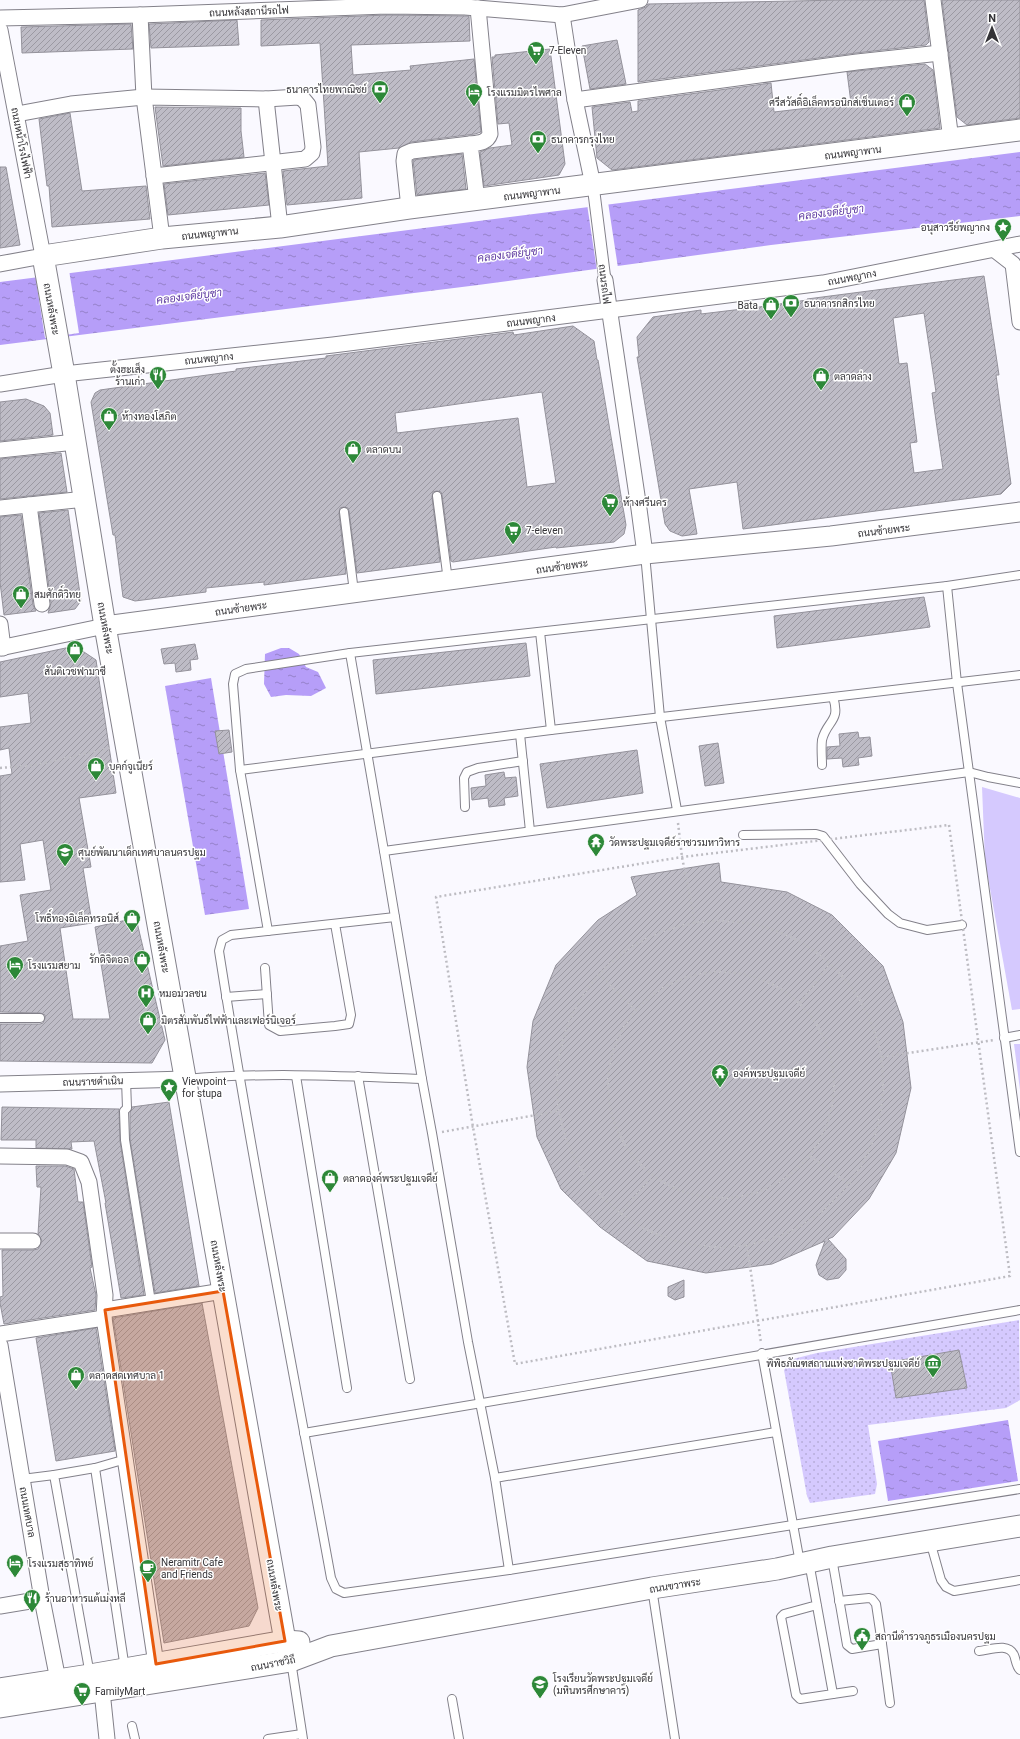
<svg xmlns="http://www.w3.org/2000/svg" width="1020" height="1739" font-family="Roboto,Sarabun,sans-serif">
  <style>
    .grass { fill: #d5c9fe }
    .garden { fill: url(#garden-dots) }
    .water { fill: url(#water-ripples) }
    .pier { fill: #faf9ff }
    .building { fill: url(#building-hatch); stroke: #94929b; fill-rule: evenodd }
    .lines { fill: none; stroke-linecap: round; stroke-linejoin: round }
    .service-casing { stroke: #83818a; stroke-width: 10 }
    .pedestrian-casing { stroke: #83818a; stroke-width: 13 }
    .minor-casing { stroke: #83818a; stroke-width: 17 }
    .tertiary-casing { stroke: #83818a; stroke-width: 21 }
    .secondary-casing { stroke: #83818a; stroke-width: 23 }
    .path { stroke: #bdbcc2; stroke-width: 2.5; stroke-dasharray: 2 3; stroke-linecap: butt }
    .service { stroke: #fff; stroke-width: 8 }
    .pedestrian { stroke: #fff; stroke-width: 11 }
    .minor { stroke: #fff; stroke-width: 15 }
    .tertiary { stroke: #fff; stroke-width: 19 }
    .secondary { stroke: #fff; stroke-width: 21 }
    .marked { fill: #e8590c; fill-opacity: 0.2; stroke: #e8590c; stroke-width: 3; stroke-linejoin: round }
    .labels { text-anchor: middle; stroke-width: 3; stroke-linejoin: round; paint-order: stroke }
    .street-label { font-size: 10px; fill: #333236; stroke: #fff }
    .poi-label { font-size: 10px; fill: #333236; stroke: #fff; text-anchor: start }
    .water-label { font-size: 11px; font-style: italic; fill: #5d39a0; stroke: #fff }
  </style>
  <defs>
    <pattern id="garden-dots" width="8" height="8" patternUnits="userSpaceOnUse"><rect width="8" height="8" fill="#d5c9fe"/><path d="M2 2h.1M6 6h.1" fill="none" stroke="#b7adda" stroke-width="1.8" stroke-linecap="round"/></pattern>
    <pattern id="water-ripples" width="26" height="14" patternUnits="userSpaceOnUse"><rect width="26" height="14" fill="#b69ef8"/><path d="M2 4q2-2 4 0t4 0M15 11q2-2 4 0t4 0" fill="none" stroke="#9581ca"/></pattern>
    <pattern id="building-hatch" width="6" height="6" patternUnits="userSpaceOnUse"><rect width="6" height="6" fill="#bebcc6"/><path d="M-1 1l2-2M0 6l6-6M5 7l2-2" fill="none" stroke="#9b99a2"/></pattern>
  </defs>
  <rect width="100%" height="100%" fill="#faf9ff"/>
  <!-- grass -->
  <g class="grass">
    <path d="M982 787 1020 798V1009L1012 1010 985 861Z"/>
    <path d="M1014 1044H1020V1090Z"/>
  </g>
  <!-- garden -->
  <path class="garden" d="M1019 1320 1020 1400 1006 1408 868 1425 877 1484 875 1494 810 1503 807 1496 784 1370 793 1359 817 1353Z"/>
  <!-- water -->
  <g class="water">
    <path d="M1020 152V216L771 245 478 285 0 345V282Z"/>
    <path d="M281 648H289L299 654 306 667 318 672 326 688 311 696 286 695 271 697 264 684 265 654Z"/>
    <path d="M211 678 249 909 205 915 165 686Z"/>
    <path d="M1008 1420 1018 1481 888 1501 878 1441Z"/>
  </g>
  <!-- pier -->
  <g class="pier">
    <path d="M608 202 618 268 597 271 587 204Z"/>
    <path d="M69 270 79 333 45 338 35 274Z"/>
  </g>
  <!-- building -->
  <g class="building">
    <path d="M841 0H924L929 42 926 45 856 53 638 82V10L646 7 648 4Z"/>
    <path d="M942 0H1020V118L967 125 957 117Z"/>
    <path d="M387 15 469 16 470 41 351 45 353 75 411 70 410 66 474 59 481 132 475 134 411 142 399 148 359 152 362 198 287 205 283 171 328 166 320 43 261 46V20Z"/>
    <path d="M237 20 239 45 151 48 149 24Z"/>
    <path d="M131 24 133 49 22 53 21 27Z"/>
    <path d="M617 40 626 84 590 89 582 46Z"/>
    <path d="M550 49 565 164 559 175 484 186 480 152 490 148 512 145 509 123 498 124 492 57H495V55Z"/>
    <path d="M925 64 933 70 940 128 612 170 597 158 592 107 630 102 632 112 638 111V101L771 83 774 112 851 103 847 72Z"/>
    <path d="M155 107 241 108V131L244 157 163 166Z"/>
    <path d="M70 113 82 191 146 186 150 219 52 227 49 186H47L39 119Z"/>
    <path d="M462 154 466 189 417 195 413 160Z"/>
    <path d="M0 167H6L20 245 0 248Z"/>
    <path d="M265 173 269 205 168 215 164 184Z"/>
    <path d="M984 276 999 375H996L1011 484 1001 494 743 529 737 482 689 489 697 534 682 536 670 531 665 524 637 357H639L637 337 653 317 701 310V314L759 307 807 300V299ZM924 313 936 392 932 393 943 469 914 473 910 443 917 442 907 363 899 364 893 318Z"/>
    <path d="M573 326 594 341 597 360H598L626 525 624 534 614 542 556 548V547L453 562 451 561 442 495 441 492 437 491 433 492 432 497 440 562 357 573 349 511 348 508 344 507 340 508 339 513 346 574 264 585V582L206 588V592L135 601 123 597 115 535H113L91 402 95 393 100 390 236 371V369L326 358V356L513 332 514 335ZM542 392 556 483 527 487 518 418 397 433 395 413Z"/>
    <path d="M26 399 44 406 50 413 53 435 0 441V402Z"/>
    <path d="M61 453 67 492 0 499V459Z"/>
    <path d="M68 510 81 601 75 609 48 613 51 603 39 513Z"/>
    <path d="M21 515 33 605 36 611 4 615 0 582V517Z"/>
    <path d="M924 597 930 627 777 648 774 616Z"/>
    <path d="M526 643 530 676 376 694 373 660Z"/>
    <path d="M195 644 198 659 190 660 191 670 176 672 175 663 164 664 161 649Z"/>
    <path d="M75 646 96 660 116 793 79 798 91 867 83 868 92 923 60 928 73 1019H110L95 927 136 918 165 1040 152 1063 0 1061V1024H40L43 1023 45 1018V1015L40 1013 0 1012V946L28 941 20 895 51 890 43 840 20 844 25 880 0 882V776L12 774 9 748 0 750V727L31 723 28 693 0 697V662Z"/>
    <path d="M229 730 232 752 219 754 215 731Z"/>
    <path d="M858 732 859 738 870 737 872 756 858 758 859 765 843 767 842 758 827 759V747L840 746 839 734Z"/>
    <path d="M718 743 724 783 705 786 699 746Z"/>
    <path d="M637 750 643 793 547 808 540 764Z"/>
    <path d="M504 772 505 778 516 777 518 796 504 798 505 805 489 807 488 798 472 800 471 788 486 786 485 775Z"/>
    <path d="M719 863 721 882 787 892 832 915 883 966 903 1022 911 1088 896 1153 869 1199 833 1237 828 1239 846 1259V1270L839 1278 827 1280 819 1275 816 1265 825 1241 772 1264 706 1273 647 1261 600 1227 561 1189 537 1137 527 1067 533 1021 556 965 598 920 637 895 631 877Z"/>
    <path d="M169 1102 199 1286 155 1293 130 1139V1113L132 1107Z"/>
    <path d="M2 1107 119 1109 120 1141 144 1295 121 1298 105 1203H106L94 1141 71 1142 72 1149 36 1148V1140H1Z"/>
    <path d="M36 1166H65L74 1169 78 1202H83L92 1267 90 1268 96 1295 95 1310 4 1324 0 1303V1297L3 1296 2 1250H33L38 1249 42 1241 38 1234 41 1187H37Z"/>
    <path d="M684 1280V1297L675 1300 668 1296V1287Z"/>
    <path d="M202 1303 258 1608 249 1626 164 1643 113 1318Z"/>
    <path d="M96 1328 115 1451 56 1461 36 1338Z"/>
    <path d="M959 1350 967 1388 896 1398 890 1362Z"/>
  </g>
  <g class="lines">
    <defs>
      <g id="service">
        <path d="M437 496 448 581"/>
        <path d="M344 512 354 592"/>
        <path d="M645 554 660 717 677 810"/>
        <path d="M947 586 957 683 1020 1152"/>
        <path d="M540 632 551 730"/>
        <path d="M350 653 384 851 422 1079 432 1133 468 1342 495 1478 509 1570"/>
        <path d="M520 734 530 831"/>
        <path d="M822 765C822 757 821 748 822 740 827 720 841 722 833 697"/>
        <path d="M240 770 551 730 1020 675"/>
        <path d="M465 807 464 778 467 772 478 768 523 761"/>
        <path d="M743 835 816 834 823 836 860 884 888 914 900 923 927 930 962 925"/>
        <path d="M384 851 969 772 988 777 1020 783"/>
        <path d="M395 917 231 935 222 940 219 951C252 1161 293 1369 331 1578L336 1589 344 1593 509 1570 1020 1489"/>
        <path d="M268 931 240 770 233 684 235 674 246 669 350 653 947 586 1020 575"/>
        <path d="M265 968 269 1025 280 1031 335 1026 349 1024 351 1015 335 924"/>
        <path d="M226 997 267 994"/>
        <path d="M0 1018H40"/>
        <path d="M1004 1038 1020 1035"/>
        <path d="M296 1076 347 1388"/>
        <path d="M358 1076 410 1379"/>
        <path d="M186 1079C264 1072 344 1076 422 1079"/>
        <path d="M126 1080 127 1108 124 1111 125 1140 151 1302"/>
        <path d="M762 1353 800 1563"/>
        <path d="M304 1433C543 1394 781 1350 1020 1310"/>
        <path d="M95 1468 125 1669"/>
        <path d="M495 1478 776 1432"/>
        <path d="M22 1479 54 1475"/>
        <path d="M930 1541 941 1580 946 1587 954 1591 1020 1580"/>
        <path d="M832 1558 847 1645 852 1649 882 1644 890 1703"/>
        <path d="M809 1562 833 1694 800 1699 796 1695 781 1617 784 1614 817 1605"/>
        <path d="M652 1588 675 1739"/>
        <path d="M839 1601 869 1598 872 1599 876 1604 882 1644"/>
        <path d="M979 1651C990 1650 1008 1642 1014 1655 1016 1660 1016 1666 1020 1670"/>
        <path d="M291 1661 303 1739"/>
        <path d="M90 1675 54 1475 95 1468 126 1459"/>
        <path d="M833 1694 853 1691"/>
        <path d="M452 1699 459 1739"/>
        <path d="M132 1726 135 1739"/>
        <path d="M268 1739 302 1734"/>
      </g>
      <path id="pedestrian" d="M593 185 605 280"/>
      <g id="minor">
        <path d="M933 0 951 140"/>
        <path d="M140 15 144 97 162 238"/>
        <path d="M562 15 575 100 593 185"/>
        <path d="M0 18 140 15 387 6 465 7 562 15 640 0"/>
        <path d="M0 30 43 256 0 264"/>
        <path d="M266 99 280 227"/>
        <path d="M575 100 857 62 940 53"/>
        <path d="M17 114 71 104 144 97 266 99 298 97 303 99 308 105 313 147 312 153 305 159 154 176"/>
        <path d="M477 200 470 144C478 143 487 143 490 134L478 8"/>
        <path d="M409 208 404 161 405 154 412 151 470 144"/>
        <path d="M995 250 1013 264 1020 322"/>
        <path d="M605 280 639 509 645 554"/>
        <path d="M0 384 64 374 333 345 823 283 1020 244"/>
        <path d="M0 450 75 442"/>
        <path d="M29 505 42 604"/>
        <path d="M0 508 85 499"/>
        <path d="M0 624 3 648"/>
        <path d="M0 648 105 626"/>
        <path d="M0 1084 186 1079"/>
        <path d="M0 1156 67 1157 81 1162 89 1182 105 1295 104 1318"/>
        <path d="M0 1241H33"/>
        <path d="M105 1310 223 1291"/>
        <path d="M0 1334 104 1318 156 1664"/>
        <path d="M0 1345 42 1599 58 1680"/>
        <path d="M0 1606 42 1599"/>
        <path d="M102 1691 107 1739"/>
      </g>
      <path id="tertiary" d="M105 626 645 554 831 536 1020 512"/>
      <g id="secondary">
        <path d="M291 1661 285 1641 105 626 64 374 43 256 162 238 280 227 409 208 1020 130"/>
        <path d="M0 1689 90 1675 285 1641 299 1642"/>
        <path d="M0 1707 291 1661 331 1646 652 1588 777 1569 832 1557 1020 1526"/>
      </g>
    </defs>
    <!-- service casing -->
    <use href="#service" class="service-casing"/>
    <!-- pedestrian casing -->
    <use href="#pedestrian" class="pedestrian-casing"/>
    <!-- minor casing -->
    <use href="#minor" class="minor-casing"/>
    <!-- tertiary casing -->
    <use href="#tertiary" class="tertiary-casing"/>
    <!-- secondary casing -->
    <use href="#secondary" class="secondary-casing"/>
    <!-- path -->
    <g class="path">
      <path d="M0 768 36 765 110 748"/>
      <path d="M678 823 682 857 695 923"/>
      <path d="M949 825 1010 1276 515 1364 473 1127 436 897 682 857Z"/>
      <circle cx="720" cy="1084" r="163"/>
      <circle cx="721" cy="1085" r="113"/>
      <path d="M599 974 635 1010"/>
      <path d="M800 1003 830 963"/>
      <path d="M882 1057 994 1040"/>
      <path d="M442 1132 558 1111"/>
      <path d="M810 1156 849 1184"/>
      <path d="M620 1214 652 1176"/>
      <path d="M747 1245 761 1343"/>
    </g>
    <!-- service -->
    <use href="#service" class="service"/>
    <!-- pedestrian -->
    <use href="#pedestrian" class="pedestrian"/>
    <!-- minor -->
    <use href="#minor" class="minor"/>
    <!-- tertiary -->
    <use href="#tertiary" class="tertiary"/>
    <!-- secondary -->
    <use href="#secondary" class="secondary"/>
  </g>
  <!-- marked area -->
  <path class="marked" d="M223 1291 285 1641 156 1664 105 1310Z"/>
  <!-- icons -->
  <defs>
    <symbol id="supermarket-pin" viewBox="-11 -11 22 30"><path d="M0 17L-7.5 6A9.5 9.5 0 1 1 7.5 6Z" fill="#2d8838" stroke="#fff"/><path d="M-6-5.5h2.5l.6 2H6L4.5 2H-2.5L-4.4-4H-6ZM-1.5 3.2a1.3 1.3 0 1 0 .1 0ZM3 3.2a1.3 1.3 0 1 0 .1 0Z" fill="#fff"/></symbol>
    <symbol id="bank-pin" viewBox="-11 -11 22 30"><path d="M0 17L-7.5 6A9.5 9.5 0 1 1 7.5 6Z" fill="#2d8838" stroke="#fff"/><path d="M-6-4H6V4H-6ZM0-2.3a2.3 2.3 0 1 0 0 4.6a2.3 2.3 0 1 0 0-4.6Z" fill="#fff"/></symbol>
    <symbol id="hotel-pin" viewBox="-11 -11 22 30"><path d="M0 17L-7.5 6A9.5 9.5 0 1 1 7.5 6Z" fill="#2d8838" stroke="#fff"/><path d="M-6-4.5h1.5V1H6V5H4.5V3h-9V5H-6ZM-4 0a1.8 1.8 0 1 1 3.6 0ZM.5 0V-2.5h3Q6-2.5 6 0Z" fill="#fff"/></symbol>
    <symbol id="shop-pin" viewBox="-11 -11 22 30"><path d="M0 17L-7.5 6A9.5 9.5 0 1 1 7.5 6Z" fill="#2d8838" stroke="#fff"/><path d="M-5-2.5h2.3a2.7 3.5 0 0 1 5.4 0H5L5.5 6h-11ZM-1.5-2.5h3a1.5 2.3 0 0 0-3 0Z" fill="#fff"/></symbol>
    <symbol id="sight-pin" viewBox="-11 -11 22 30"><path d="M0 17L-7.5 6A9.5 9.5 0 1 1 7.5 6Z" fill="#2d8838" stroke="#fff"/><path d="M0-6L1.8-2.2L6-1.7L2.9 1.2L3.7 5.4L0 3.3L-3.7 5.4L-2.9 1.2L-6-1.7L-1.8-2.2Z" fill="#fff"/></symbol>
    <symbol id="restaurant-pin" viewBox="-11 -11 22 30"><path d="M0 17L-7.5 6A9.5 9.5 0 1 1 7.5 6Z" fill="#2d8838" stroke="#fff"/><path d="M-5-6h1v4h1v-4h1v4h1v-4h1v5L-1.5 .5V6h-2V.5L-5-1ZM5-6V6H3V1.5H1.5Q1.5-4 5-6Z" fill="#fff"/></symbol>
    <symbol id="temple-pin" viewBox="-11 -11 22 30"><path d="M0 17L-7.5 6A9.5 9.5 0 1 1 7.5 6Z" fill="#2d8838" stroke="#fff"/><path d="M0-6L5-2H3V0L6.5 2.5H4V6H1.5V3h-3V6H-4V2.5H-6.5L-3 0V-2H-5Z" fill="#fff"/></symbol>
    <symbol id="school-pin" viewBox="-11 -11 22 30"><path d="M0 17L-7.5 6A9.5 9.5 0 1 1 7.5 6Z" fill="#2d8838" stroke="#fff"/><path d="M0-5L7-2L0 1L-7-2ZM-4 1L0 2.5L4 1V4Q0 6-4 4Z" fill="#fff"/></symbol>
    <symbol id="hospital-pin" viewBox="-11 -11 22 30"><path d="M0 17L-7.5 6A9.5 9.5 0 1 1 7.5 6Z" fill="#2d8838" stroke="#fff"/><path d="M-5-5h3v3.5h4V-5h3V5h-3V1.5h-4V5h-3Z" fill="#fff"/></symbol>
    <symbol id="museum-pin" viewBox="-11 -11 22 30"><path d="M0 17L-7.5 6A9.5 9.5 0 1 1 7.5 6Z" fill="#2d8838" stroke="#fff"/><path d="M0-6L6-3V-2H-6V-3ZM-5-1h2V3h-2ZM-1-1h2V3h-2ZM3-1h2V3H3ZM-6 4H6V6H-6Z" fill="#fff"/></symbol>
    <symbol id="cafe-pin" viewBox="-11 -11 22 30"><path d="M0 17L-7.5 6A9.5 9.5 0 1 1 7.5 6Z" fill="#2d8838" stroke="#fff"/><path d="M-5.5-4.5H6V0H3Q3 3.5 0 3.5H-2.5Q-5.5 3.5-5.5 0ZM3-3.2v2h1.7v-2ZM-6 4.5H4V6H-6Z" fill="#fff"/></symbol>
    <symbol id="civic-pin" viewBox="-11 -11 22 30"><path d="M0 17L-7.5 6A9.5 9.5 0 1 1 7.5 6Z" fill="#2d8838" stroke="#fff"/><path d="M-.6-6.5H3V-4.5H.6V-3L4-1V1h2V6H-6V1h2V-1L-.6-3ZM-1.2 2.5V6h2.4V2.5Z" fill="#fff"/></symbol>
  </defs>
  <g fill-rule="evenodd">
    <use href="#supermarket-pin" x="526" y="40" width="20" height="27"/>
    <use href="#bank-pin" x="370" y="79" width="20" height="27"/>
    <use href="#hotel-pin" x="464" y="82" width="20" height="27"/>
    <use href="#shop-pin" x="897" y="92" width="20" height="27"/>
    <use href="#bank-pin" x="528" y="129" width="20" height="27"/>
    <use href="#sight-pin" x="993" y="217" width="20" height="27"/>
    <use href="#bank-pin" x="781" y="293" width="20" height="27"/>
    <use href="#shop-pin" x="761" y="295" width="20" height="27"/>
    <use href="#restaurant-pin" x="148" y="365" width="20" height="27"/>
    <use href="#shop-pin" x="811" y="366" width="20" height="27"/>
    <use href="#shop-pin" x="99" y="406" width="20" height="27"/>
    <use href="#shop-pin" x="343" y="439" width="20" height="27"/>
    <use href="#supermarket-pin" x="600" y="492" width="20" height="27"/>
    <use href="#supermarket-pin" x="503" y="520" width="20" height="27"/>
    <use href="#shop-pin" x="11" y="584" width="20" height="27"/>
    <use href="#shop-pin" x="65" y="639" width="20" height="27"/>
    <use href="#shop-pin" x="86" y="756" width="20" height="27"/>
    <use href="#temple-pin" x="586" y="832" width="20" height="27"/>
    <use href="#school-pin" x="55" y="842" width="20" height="27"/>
    <use href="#shop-pin" x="122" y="908" width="20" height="27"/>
    <use href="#shop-pin" x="132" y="949" width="20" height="27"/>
    <use href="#hotel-pin" x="5" y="955" width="20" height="27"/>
    <use href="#hospital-pin" x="136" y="983" width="20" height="27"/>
    <use href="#shop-pin" x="138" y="1010" width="20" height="27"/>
    <use href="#temple-pin" x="710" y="1063" width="20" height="27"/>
    <use href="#sight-pin" x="159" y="1077" width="20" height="27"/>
    <use href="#shop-pin" x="320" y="1168" width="20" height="27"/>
    <use href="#museum-pin" x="923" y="1353" width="20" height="27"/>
    <use href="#shop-pin" x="66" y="1365" width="20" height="27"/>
    <use href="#hotel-pin" x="5" y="1553" width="20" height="27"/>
    <use href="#cafe-pin" x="138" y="1558" width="20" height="27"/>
    <use href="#restaurant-pin" x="22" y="1588" width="20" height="27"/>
    <use href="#civic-pin" x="852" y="1626" width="20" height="27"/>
    <use href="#school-pin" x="530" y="1674" width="20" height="27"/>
    <use href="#supermarket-pin" x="72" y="1681" width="20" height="27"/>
  </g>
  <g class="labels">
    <!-- street labels -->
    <g class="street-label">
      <text transform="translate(249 11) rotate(-2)" y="4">ถนนหลังสถานีรถไฟ</text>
      <text transform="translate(22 143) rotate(79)" y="4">ถนนหน้าโรงไฟฟ้า</text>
      <text transform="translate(853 152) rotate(-7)" y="4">ถนนพญาพาน</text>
      <text transform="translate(532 193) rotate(-7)" y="4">ถนนพญาพาน</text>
      <text transform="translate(210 233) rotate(-6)" y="4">ถนนพญาพาน</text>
      <text transform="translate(852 277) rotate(-11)" y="4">ถนนพญากง</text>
      <text transform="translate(605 284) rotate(83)" y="4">ถนนรถไฟ</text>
      <text transform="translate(52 309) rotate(80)" y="4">ถนนหลังพระ</text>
      <text transform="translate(531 320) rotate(-7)" y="4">ถนนพญากง</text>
      <text transform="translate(209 358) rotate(-6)" y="4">ถนนพญากง</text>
      <text transform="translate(884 530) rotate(-7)" y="4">ถนนซ้ายพระ</text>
      <text transform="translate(562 566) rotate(-8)" y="4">ถนนซ้ายพระ</text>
      <text transform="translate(241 608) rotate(-8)" y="4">ถนนซ้ายพระ</text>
      <text transform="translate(106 628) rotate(80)" y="4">ถนนหลังพระ</text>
      <text transform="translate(162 947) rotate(80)" y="4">ถนนหลังพระ</text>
      <text transform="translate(93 1081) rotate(-2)" y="4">ถนนราชดำเนิน</text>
      <text transform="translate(219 1266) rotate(80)" y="4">ถนนหลังพระ</text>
      <text transform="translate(28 1512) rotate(80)" y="4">ถนนเทศบาล</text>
      <text transform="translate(275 1585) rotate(80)" y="4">ถนนหลังพระ</text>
      <text transform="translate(675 1585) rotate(-9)" y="4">ถนนขวาพระ</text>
      <text transform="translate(273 1663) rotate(-11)" y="4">ถนนราชวิถี</text>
    </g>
    <!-- poi labels -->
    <g class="poi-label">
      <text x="549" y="54">7-Eleven</text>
      <text x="367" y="93" text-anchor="end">ธนาคารไทยพาณิชย์</text>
      <text x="487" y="96">โรงแรมมิตรไพศาล</text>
      <text x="894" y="106" text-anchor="end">ศรีสวัสดิ์อิเล็คทรอนิกส์เซ็นเตอร์</text>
      <text x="551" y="143">ธนาคารกรุงไทย</text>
      <text x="990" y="231" text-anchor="end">อนุสาวรีย์พญากง</text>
      <text x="804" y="307">ธนาคารกสิกรไทย</text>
      <text x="758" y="309" text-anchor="end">Bata</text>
      <text x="145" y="373" text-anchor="end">ตั้งฮะเส็ง<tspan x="145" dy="12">ร้านเก่า</tspan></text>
      <text x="834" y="380">ตลาดล่าง</text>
      <text x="122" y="420">ห้างทองโสภิต</text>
      <text x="366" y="453">ตลาดบน</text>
      <text x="623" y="506">ห้างศรีนคร</text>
      <text x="526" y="534">7-eleven</text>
      <text x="34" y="598">สมศักดิ์วิทยุ</text>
      <text x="75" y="675" text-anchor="middle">สันติเวชฟามาซี</text>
      <text x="109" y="770">บุคก์จูเนียร์</text>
      <text x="609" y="846">วัดพระปฐมเจดีย์ราชวรมหาวิหาร</text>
      <text x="78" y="856">ศุนย์พัฒนาเด็กเทศบาลนครปฐม</text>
      <text x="119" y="922" text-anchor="end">โพธิ์ทองอิเล็คทรอนิส์</text>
      <text x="129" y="963" text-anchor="end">รักดิจิตอล</text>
      <text x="28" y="969">โรงแรมสยาม</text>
      <text x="159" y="997">หมอมวลชน</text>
      <text x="161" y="1024">มิตรสัมพันธ์ไฟฟ้าและเฟอร์นิเจอร์</text>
      <text x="733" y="1077">องค์พระปฐมเจดีย์</text>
      <text x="182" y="1085">Viewpoint<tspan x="182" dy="12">for stupa</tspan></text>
      <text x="343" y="1182">ตลาดองค์พระปฐมเจดีย์</text>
      <text x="920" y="1367" text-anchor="end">พิพิธภัณฑสถานแห่งชาติพระปฐมเจดีย์</text>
      <text x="89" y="1379">ตลาดสดเทศบาล 1</text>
      <text x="161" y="1566">Neramitr Cafe<tspan x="161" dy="12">and Friends</tspan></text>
      <text x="28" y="1567">โรงแรมสุธาทิพย์</text>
      <text x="45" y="1602">ร้านอาหารแต้เม่งหลี</text>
      <text x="875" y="1640">สถานีตำรวจภูธรเมืองนครปฐม</text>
      <text x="553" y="1682">โรงเรียนวัดพระปฐมเจดีย์<tspan x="553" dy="12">(มหินทรศึกษาคาร)</tspan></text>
      <text x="95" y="1695">FamilyMart</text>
    </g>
    <!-- water labels -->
    <g class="water-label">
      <text transform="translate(831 212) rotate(-7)" y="4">คลองเจดีย์บูชา</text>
      <text transform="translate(510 254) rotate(-7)" y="4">คลองเจดีย์บูชา</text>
      <text transform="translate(189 296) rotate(-7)" y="4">คลองเจดีย์บูชา</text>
    </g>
  </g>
  <!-- north arrow -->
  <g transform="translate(992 28)" stroke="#ffffff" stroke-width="3" paint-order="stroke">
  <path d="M0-3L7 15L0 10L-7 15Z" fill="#333236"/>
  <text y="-6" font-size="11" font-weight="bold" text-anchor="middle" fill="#333236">N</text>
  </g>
</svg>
